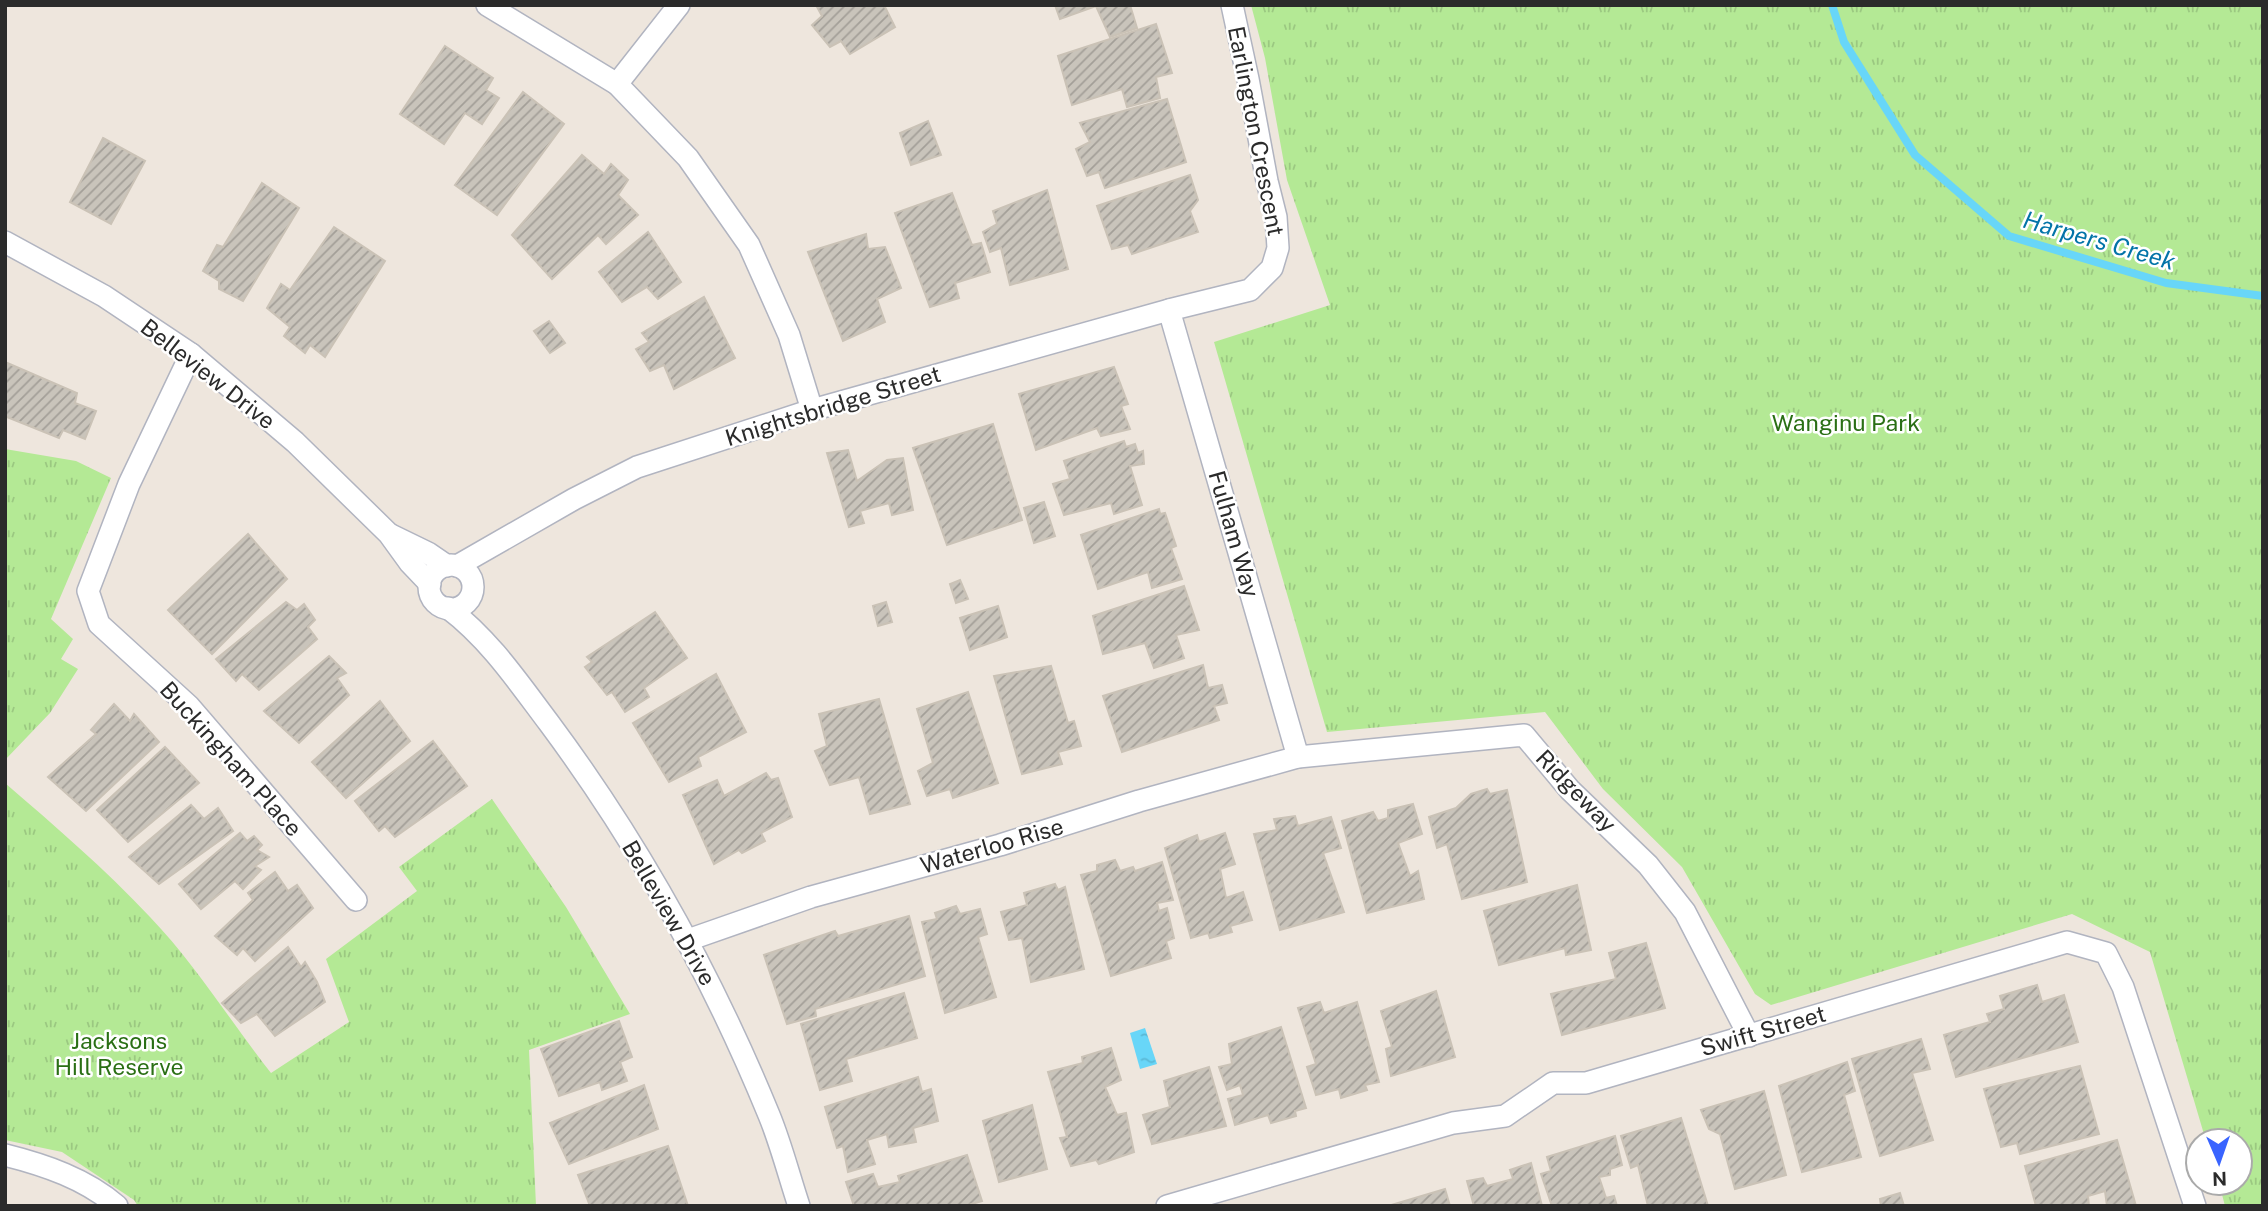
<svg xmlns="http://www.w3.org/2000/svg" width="2268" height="1211" font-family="'Public Sans',sans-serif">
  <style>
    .park { fill: url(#park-tufts) }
    .water { fill: url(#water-ripples) }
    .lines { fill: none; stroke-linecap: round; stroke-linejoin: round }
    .stream { stroke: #68d6f8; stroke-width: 8 }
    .building { fill: url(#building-hatch); stroke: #cac2b6; stroke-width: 2 }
    .minor-casing { stroke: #b1b4c0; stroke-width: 24 }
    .minor { stroke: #fff; stroke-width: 21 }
    .labels { text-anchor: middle; stroke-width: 5; stroke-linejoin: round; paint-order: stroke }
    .street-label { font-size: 23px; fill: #2b2b2b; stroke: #fff }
    .park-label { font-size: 23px; fill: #2a6f15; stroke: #fff }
    .water-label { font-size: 24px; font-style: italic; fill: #0374a8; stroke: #fff }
  </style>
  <defs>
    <pattern id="park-tufts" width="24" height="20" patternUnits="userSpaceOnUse" patternTransform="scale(1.75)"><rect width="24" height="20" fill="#b4e995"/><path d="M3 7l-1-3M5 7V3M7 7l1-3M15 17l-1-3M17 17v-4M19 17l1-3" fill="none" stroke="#9bc881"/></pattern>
    <pattern id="water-ripples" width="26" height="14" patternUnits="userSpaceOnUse" patternTransform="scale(1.75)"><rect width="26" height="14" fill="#68d6f8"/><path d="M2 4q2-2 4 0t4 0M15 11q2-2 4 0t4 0" fill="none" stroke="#5ab8d5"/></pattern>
    <pattern id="building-hatch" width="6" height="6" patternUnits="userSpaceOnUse" patternTransform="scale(1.75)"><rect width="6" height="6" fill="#c9c4bb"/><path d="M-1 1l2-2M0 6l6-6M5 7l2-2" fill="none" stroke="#a39f98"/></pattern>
  </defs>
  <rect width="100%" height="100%" fill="#eee6dd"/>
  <!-- park -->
  <g class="park">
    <path d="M1251 5H2263V1206H2225L2219 1183H2240V1141H2206L2150 952 2072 914 1771 1005 1755 994 1682 867 1603 789 1545 712 1327 732 1214 342 1330 305 1287 180 1265 58Z"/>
    <path d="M5 449 76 461 111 478 51 619 73 639 61 659 78 669 50 713 5 760Z"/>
    <path d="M5 783C55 826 105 869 150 917 196 965 230 1021 271 1073L349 1022 326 959 417 891 399 867 492 799 566 907 630 1014 529 1050 536 1206H138L134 1200 62 1152 5 1140Z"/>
  </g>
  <!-- water -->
  <path class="water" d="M1145 1028 1157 1064 1140 1069 1130 1033Z"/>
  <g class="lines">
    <!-- stream -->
    <path class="stream" d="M1832 5 1844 42 1915 155 2009 236 2166 283 2263 296"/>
  </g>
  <!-- building -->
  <g class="building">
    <path d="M816 5H884L895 27 850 54 841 41 830 47 812 25 822 16Z"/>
    <path d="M1055 5H1130L1137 28 1110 37 1096 6 1060 19Z"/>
    <path d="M1156 24 1172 73 1156 77 1160 98 1127 107 1122 89 1072 105 1058 56Z"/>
    <path d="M445 46 493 78 486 90 499 98 482 124 465 113 444 144 400 114Z"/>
    <path d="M523 92 564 124 497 215 455 185Z"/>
    <path d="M1167 99 1186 162 1105 188 1099 172 1087 176 1076 149 1090 142 1080 123Z"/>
    <path d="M928 121 941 155 911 165 900 133Z"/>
    <path d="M103 138 145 161 111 224 70 202Z"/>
    <path d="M582 155 604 174 611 164 628 180 618 195 638 215 606 244 598 235 552 279 512 235Z"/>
    <path d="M1190 175 1198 200 1190 211 1198 232 1132 254 1128 245 1112 249 1097 206Z"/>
    <path d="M262 183 299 208 243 301 219 289V281L203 271 217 245 223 247Z"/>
    <path d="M1047 190 1068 269 1010 285 1001 248 990 252 983 232 997 224 993 211Z"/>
    <path d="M952 193 972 245 981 243 990 272 955 283 959 298 930 307 895 213Z"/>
    <path d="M334 227 385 261 325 357 310 345 305 353 284 336 290 327 267 308 281 284 290 290Z"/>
    <path d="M648 232 681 282 658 299 647 287 622 302 599 272Z"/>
    <path d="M866 234 868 249 885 247 901 288 877 299 885 322 843 341 808 252Z"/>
    <path d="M704 297 735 358 674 389 664 365 650 371 636 349 649 342 642 333Z"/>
    <path d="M549 321 565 343 550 353 534 331Z"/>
    <path d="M5 362 77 393 75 403 96 411 85 439 63 430 59 438 7 417 5 419Z"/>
    <path d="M1114 367 1128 404 1121 406 1130 429 1101 436 1097 428 1036 450 1019 394Z"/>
    <path d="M993 424 1022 520 947 545 913 448Z"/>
    <path d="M1124 441 1126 447 1135 444 1138 453 1143 451 1144 464 1130 466 1142 505 1114 514 1111 503 1064 515 1053 484 1070 479 1064 461Z"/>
    <path d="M848 450 857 481 887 460 903 458 913 510 892 515 889 503 860 511 864 523 849 527 827 453Z"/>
    <path d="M1044 502 1055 536 1034 543 1024 508Z"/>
    <path d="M1159 509 1160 514 1165 513 1176 546 1171 548 1182 579 1152 588 1148 572 1098 589 1081 535Z"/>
    <path d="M248 534 287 579 212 654 168 610Z"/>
    <path d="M960 580 968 599 956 603 950 584Z"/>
    <path d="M1184 586 1199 630 1176 635 1184 658 1154 668 1145 643 1103 654 1093 616Z"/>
    <path d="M286 602 297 610 304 604 315 620 308 627 317 639 259 690 242 674 236 681 216 659Z"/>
    <path d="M886 602 892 622 878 626 873 606Z"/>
    <path d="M998 606 1007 637 970 650 960 618Z"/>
    <path d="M655 612 687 658 644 688 649 697 625 712 612 692 607 695 585 667 592 662 587 657Z"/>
    <path d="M329 656 346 673 337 678 349 695 299 743 264 711Z"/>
    <path d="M1203 665 1208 688 1222 685 1227 703 1214 706 1219 720 1122 752 1103 696Z"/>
    <path d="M1051 666 1068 723 1074 721 1081 746 1058 752 1062 764 1022 774 994 676Z"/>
    <path d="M716 674 746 732 698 757 701 766 669 782 633 723Z"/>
    <path d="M968 692 998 783 953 798 950 789 927 796 918 771 933 763 917 709Z"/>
    <path d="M879 699 910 804 870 814 859 777 830 785 815 751 827 746 819 714Z"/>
    <path d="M380 701 410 741 346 798 312 762Z"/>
    <path d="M114 704 130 721 134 714 159 742 86 811 48 777 96 734 91 730Z"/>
    <path d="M433 741 467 786 395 837 385 826 379 831 355 801Z"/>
    <path d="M165 747 199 783 128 842 97 810Z"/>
    <path d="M766 773 771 780 778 778 792 817 761 833 765 841 742 853 739 850 714 864 683 795 717 780 724 796Z"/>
    <path d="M1487 789 1490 794 1507 790 1527 882 1462 899 1447 844 1437 848 1429 817 1456 808 1471 794Z"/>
    <path d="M1413 804 1422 834 1398 843 1410 876 1418 871 1424 899 1367 913 1342 821 1373 812 1378 821 1388 818V810Z"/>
    <path d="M191 805 204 819 218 808 233 831 159 884 129 857Z"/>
    <path d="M1295 816 1298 826 1331 817 1341 848 1323 853 1344 912 1280 930 1254 834 1277 830 1274 819Z"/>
    <path d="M240 833 247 841 254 836 262 845 257 850 269 857 255 866 261 870 243 889 235 881 201 909 179 884Z"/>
    <path d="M1225 833 1235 864 1220 869 1226 898 1243 892 1252 920 1230 926 1232 932 1210 938 1208 933 1191 938 1165 848 1197 835 1199 842Z"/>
    <path d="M1115 860 1120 871 1133 867 1135 871 1162 862 1173 900 1157 903 1159 911 1167 908 1174 938 1166 941 1171 958 1111 976 1081 875 1097 871V865Z"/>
    <path d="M275 872 288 891 297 885 313 908 255 961 243 948 237 955 215 936 253 900 248 893Z"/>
    <path d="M1055 884 1058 890 1065 887 1084 969 1031 982 1022 938 1009 940 1001 912 1027 905 1024 893Z"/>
    <path d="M1577 885 1591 950 1566 955 1565 948 1499 965 1484 911Z"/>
    <path d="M956 906 960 914 980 909 987 934 978 937 996 997 945 1013 922 922 937 919 935 913Z"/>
    <path d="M909 916 925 976 815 1009 816 1016 787 1024 764 955 835 931 838 936Z"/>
    <path d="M1646 943 1665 1008 1562 1035 1551 994 1616 979 1609 953Z"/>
    <path d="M288 947 301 967 305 962 317 982 325 1002 275 1036 257 1014 241 1023 222 1003Z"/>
    <path d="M2037 985 2042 1002 2064 995 2078 1042 1956 1077 1944 1035 1990 1022 1987 1014 2004 1009 2000 996Z"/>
    <path d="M1436 991 1455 1057 1391 1076 1386 1049 1392 1047 1381 1011Z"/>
    <path d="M904 993 917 1038 846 1059 852 1081 820 1090 801 1024Z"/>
    <path d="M1320 1002 1324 1013 1357 1002 1379 1082 1365 1085 1367 1090 1341 1098 1339 1089 1316 1095 1307 1067 1316 1064 1298 1008Z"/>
    <path d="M619 1021 632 1057 620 1062 627 1081 602 1090 600 1082 559 1096 541 1049Z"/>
    <path d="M1281 1027 1306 1108 1295 1111 1296 1116 1271 1123 1268 1115 1235 1125 1228 1099 1243 1095 1240 1085 1227 1090 1219 1067 1232 1064 1229 1044Z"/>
    <path d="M1921 1039 1930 1069 1912 1073 1933 1140 1880 1156 1852 1059Z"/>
    <path d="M1111 1048 1121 1080 1105 1087 1117 1115 1126 1113 1134 1152 1099 1164 1096 1160 1071 1166 1060 1138 1067 1137 1048 1072 1083 1063 1082 1057Z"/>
    <path d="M1847 1062 1855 1091 1844 1095 1861 1157 1802 1172 1779 1086Z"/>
    <path d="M2080 1066 2099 1134 2020 1154 2017 1143 2001 1147 1984 1089Z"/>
    <path d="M1209 1067 1226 1126 1152 1144 1143 1115 1170 1107 1164 1081Z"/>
    <path d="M918 1077 922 1092 931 1089 938 1121 913 1128 916 1142 889 1147 887 1134 867 1140 875 1164 848 1172 843 1146 837 1148 825 1107Z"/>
    <path d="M644 1085 658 1129 569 1164 550 1123Z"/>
    <path d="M1764 1091 1786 1175 1735 1189 1720 1134 1709 1129 1701 1110Z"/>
    <path d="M1032 1105 1047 1169 999 1182 983 1121Z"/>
    <path d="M1681 1118 1708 1206H1648L1638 1165 1631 1168 1621 1136Z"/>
    <path d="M1615 1136 1622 1165 1610 1169V1175L1599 1177 1606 1198 1614 1196 1617 1206H1552L1541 1174 1551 1171 1547 1157Z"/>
    <path d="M2117 1140 2136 1206H2107L2105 1191 2088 1196 2089 1206H2036L2025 1166Z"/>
    <path d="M668 1146 688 1206H590L578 1175Z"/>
    <path d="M967 1155 982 1201 965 1206H854L846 1182 873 1174 878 1187 900 1182 898 1176Z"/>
    <path d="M1531 1163 1542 1206H1474L1467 1181 1483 1178 1487 1186 1513 1179 1510 1170Z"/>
    <path d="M1445 1189 1450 1206H1388Z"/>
    <path d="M1900 1193 1904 1206H1881L1880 1199Z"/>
  </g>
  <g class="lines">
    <defs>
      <g id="minor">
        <path d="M487 5 617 84 688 158 749 245 789 335 812 410"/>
        <path d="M617 84 679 5"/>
        <path d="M5 242 104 296 191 354 295 442 389 534 410 563 430 584"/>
        <path d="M1169 310 1298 757"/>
        <path d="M191 354 129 484 88 591 99 624 189 706 356 900"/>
        <path d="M391 535 428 553 447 566"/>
        <circle cx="451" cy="587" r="22"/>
        <path d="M457 566 574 499 637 467 812 410 1169 310 1250 290 1272 268 1278 248 1276 217 1267 181 1248 79 1232 5"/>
        <path d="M448 608C490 640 518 682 549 723 639 844 712 976 769 1115 781 1144 789 1176 799 1206"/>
        <path d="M688 940 811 897 1000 845 1139 801 1298 757 1524 735 1570 790 1648 865 1685 912 1749 1036"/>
        <path d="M5 1155C45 1165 86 1179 117 1206"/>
        <path d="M1167 1206 1453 1123 1505 1116 1553 1083H1586L2067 942 2106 953 2123 987 2195 1206"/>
      </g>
    </defs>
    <!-- minor casing -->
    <use href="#minor" class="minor-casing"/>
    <!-- minor -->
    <use href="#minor" class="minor"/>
  </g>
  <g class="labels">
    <!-- street labels -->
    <g class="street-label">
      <text transform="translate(1256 131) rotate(79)" y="8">Earlington Crescent</text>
      <text transform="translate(208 374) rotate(38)" y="8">Belleview Drive</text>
      <text transform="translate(833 406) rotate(-17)" y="8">Knightsbridge Street</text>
      <text transform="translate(1234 534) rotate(74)" y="8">Fulham Way</text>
      <text transform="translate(231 759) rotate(48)" y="8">Buckingham Place</text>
      <text transform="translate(1576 791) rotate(46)" y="8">Ridgeway</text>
      <text transform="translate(992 846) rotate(-16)" y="8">Waterloo Rise</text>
      <text transform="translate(669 913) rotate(60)" y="8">Belleview Drive</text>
      <text transform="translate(1763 1031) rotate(-16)" y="8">Swift Street</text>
    </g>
    <!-- park labels -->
    <g class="park-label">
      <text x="1846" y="431">Wanginu Park</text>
      <text x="119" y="1049">Jacksons<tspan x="119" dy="26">Hill Reserve</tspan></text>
    </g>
    <!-- water labels -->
    <g class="water-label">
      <text transform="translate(2099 241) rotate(16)" y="8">Harpers Creek</text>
    </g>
  </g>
  <!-- border -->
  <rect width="2268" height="1211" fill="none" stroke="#2b2b2b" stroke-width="14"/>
  <!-- north arrow -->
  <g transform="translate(2219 1162) rotate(178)"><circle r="33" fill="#ffffff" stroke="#aaaaaa" stroke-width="2"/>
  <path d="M0-5L12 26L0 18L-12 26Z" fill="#3964ff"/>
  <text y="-10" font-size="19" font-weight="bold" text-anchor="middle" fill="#2b2b2b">N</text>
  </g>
</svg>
